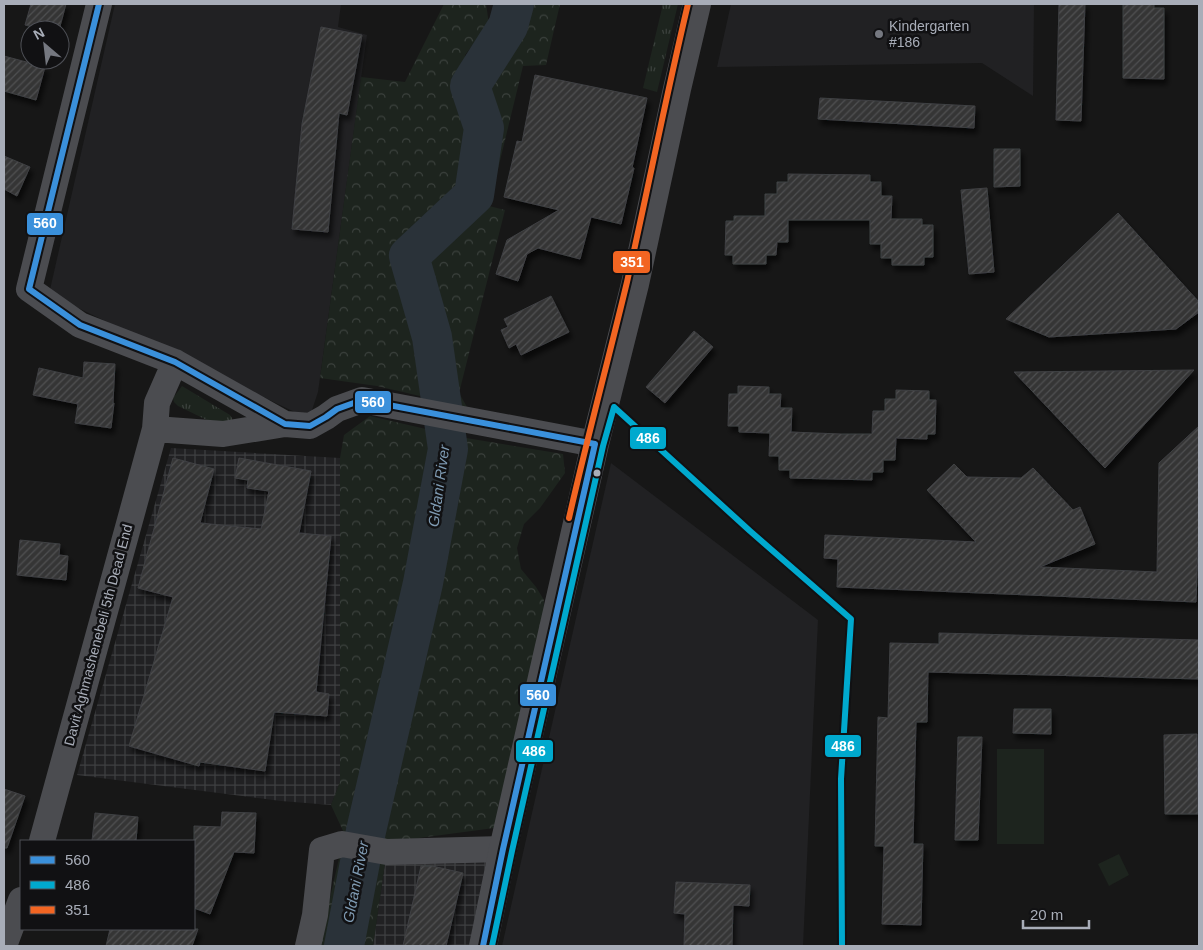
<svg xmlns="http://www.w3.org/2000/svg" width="1203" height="950" font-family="Arial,sans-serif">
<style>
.built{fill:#212123}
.industrial{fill:url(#industrial-grid)}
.grass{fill:url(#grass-tufts)}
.forest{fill:url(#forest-crowns)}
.green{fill:#1d241e}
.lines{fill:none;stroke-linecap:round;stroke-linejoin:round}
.river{stroke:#2a3239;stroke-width:40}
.building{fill:url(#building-hatch);stroke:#3f4043;filter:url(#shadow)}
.minor{stroke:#4b4c50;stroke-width:26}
.tertiary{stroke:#4b4c50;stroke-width:28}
.bus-1-casing{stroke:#111113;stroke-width:10}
.bus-2-casing{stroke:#111113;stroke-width:10}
.bus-3-casing{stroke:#111113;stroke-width:10}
.bus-1{stroke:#3a90db;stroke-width:6}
.bus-2{stroke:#00a9ce;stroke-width:6}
.bus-3{stroke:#f26522;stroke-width:6}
.poi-dot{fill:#757880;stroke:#111113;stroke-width:2}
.bus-dot{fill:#a8adb8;stroke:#111113;stroke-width:2}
.labels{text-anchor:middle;stroke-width:5;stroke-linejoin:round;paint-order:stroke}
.poi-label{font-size:14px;fill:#a8adb8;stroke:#111113;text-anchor:start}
.street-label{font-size:14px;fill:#a8adb8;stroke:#111113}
.water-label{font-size:15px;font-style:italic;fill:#7f9bb3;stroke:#111113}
.line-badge{stroke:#111113;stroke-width:2}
.badge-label{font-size:14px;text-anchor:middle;font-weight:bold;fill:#fff}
</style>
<defs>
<pattern id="industrial-grid" width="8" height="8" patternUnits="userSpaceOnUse" patternTransform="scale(1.25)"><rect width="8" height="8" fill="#212123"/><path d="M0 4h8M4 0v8" fill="none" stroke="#3e3f41"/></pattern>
<pattern id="grass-tufts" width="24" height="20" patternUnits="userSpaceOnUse" patternTransform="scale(1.25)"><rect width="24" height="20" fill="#1d241e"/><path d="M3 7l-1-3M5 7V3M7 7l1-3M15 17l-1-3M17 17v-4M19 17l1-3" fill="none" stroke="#3b413d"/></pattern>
<pattern id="forest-crowns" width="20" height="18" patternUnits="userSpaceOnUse" patternTransform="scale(1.25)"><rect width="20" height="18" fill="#1d241e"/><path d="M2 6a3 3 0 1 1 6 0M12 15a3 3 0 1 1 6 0" fill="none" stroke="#3b413d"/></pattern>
<pattern id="building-hatch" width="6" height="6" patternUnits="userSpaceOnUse" patternTransform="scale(1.25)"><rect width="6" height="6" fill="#353536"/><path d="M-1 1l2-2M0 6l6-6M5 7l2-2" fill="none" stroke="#4f5051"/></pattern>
<filter id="shadow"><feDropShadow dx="3" dy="5.5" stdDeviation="2.5" flood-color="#0009"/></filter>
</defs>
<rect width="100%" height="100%" fill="#171717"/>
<path class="built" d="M115,4H341L338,27L367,35L318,392L309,419L49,294Z
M731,4H1034L1033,96L982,63L717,67Z
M611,463L818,620L803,946H502Z"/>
<path class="industrial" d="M171,448L340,458V782L331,805L281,801L77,775Z
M487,858L469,946H373L385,863Z"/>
<path class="grass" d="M663,4H678L657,92L643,88Z
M182,386L230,415L232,418V422L213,423L178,406L174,402L173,398Z"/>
<path class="forest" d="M444,4H486L489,24L465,55L466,81L461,101L465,107L482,95L501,73L534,4H560L546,65L523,66L489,206L505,210L459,393L467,407L377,386L320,378L361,77L405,82Z
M370,416L460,437L563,454L565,473L540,508L524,524L517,548L521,569L536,587L544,600L543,621L494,828L389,842L344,833L331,805L340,782V458L344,435Z
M340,854L385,863L373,946H319Z"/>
<path class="green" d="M997,749H1044V844H997Z
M1119,854L1129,875L1109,886L1098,864Z"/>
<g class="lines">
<path class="river" d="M344,946L366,831L423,583L448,449L432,337L409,256L474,195L484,128L470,86L508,26L514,4"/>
</g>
<path class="building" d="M31,4H66L59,30H45L25,25Z
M1059,4H1085L1081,121L1056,120Z
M1123,4H1154V8H1164V79L1123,78Z
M321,27L362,35L347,115L339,113L328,232L292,229L302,124Z
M4,56L45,67L36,100L4,91Z
M535,75L647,98L632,168H634L621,224L591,217L580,259L538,248L527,254L518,281L496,274L507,240L559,210L504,197L517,141L522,142Z
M820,98L975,106L974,128L818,119Z
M994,149H1020V186L994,187Z
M4,156L30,167L17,196L4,189Z
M788,174L870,175V182H881V196H892L891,219H922V225H933V257H924V265H892V258H881V244H870V220H788V242H777L776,255H766V264H733V255H725L726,221H734V216H765V194H777V182H788Z
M987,188L994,272L969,274L961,190Z
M1118,213L1199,302V312L1176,329L1049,337L1006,319Z
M551,296L569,332L521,355L516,344L509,348L501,330L508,327L504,319Z
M694,331L713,347L665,403L646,387Z
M84,362L115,364L113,403H114L111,428L75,423L78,404L33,395L39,368L83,378Z
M1194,370L1105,468L1014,372Z
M738,386L769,387V394H781L780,408H792L791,432L841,434H872L873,411H885V399H896V390L929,391V400H936L935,434H927V439L896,438L895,460H883V472H872V480L790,478V470H779V456H769L770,433L739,432V426H728L729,394H738Z
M1199,426V547H1198L1196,602L837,587L838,559L824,558L825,535L976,542L927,490L954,464L967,477L1021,478L1033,468L1073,510L1080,507L1095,544L1040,567L1157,572L1159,463Z
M173,458L214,469L200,523L261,529L269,491L247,488L248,480L235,478L239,458L311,471L299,533L331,536L316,692L329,694L327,716L274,712L265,771L200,762L199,766L129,746L173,597L138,588Z
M20,540L60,544L59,555L68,556L66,580L17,575Z
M939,633L1199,640V679L928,672L927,722H916L913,844H923L921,925L882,924L884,846H875L878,717L888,718L890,643L939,644Z
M1014,709H1051V734L1013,733Z
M1197,734L1198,814H1165L1164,735Z
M958,737H982L978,840H955Z
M4,789L25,796L7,848H4Z
M222,812L256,813L254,853L234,852L210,914L194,908V826L221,827Z
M95,813L138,817L136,841H92Z
M421,866H432L463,873L446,946H403Z
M676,882L750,885L749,906L733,905L732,946H684L685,914L674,913Z
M110,929H198L192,946H106Z"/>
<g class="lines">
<path class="minor" d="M99,4L29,289L80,325L175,362L285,424L310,426L326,417L337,409L362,400L595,444
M155,429L157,403L175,362
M42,841L155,429L223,434L285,424
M4,946L21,900
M308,946L315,915L322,850L342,844L387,852L503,849"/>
<path class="tertiary" d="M483,946L503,849L595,444L635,284L677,89L697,4"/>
<defs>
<path id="bus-1" d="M99,4L29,289L80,325L175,362L285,424L310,426L326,417L337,409L362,400L595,444
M483,946L503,849L595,444"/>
<path id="bus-2" d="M492,946L512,851L603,446L614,407L750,531L851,619L841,779L842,946"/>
<path id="bus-3" d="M569,518C587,439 608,361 627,282C648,189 666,96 688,4"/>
</defs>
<use href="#bus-1" class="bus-1-casing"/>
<use href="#bus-2" class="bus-2-casing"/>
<use href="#bus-3" class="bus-3-casing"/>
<use href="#bus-1" class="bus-1"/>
<use href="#bus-2" class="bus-2"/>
<use href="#bus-3" class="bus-3"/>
</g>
<circle class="poi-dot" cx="879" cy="34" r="5"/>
<circle class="bus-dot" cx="597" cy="473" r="4.5"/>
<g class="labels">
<g class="poi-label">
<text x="889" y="31">Kindergarten<tspan x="889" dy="16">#186</tspan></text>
</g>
<g class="street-label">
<text transform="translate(98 635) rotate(-75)" y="5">Davit Aghmashenebeli 5th Dead End</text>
</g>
<g class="water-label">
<text transform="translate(439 486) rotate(-82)" y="5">Gldani River</text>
<text transform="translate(356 882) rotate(-79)" y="5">Gldani River</text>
</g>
</g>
<g class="line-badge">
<rect x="26" y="212" width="38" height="24" rx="5" fill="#3a90db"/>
<rect x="612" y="250" width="39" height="24" rx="5" fill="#f26522"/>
<rect x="354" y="390" width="38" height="24" rx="5" fill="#3a90db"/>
<rect x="629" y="426" width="38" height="24" rx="5" fill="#00a9ce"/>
<rect x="519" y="683" width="38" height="24" rx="5" fill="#3a90db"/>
<rect x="824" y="734" width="38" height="24" rx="5" fill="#00a9ce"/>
<rect x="515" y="739" width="39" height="24" rx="5" fill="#00a9ce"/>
</g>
<g class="badge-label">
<text x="45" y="228">560</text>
<text x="632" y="267">351</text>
<text x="373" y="407">560</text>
<text x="648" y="443">486</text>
<text x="538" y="700">560</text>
<text x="843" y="751">486</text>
<text x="534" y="756">486</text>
</g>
<rect width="1203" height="950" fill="none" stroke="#a8adb8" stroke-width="10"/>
<rect x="20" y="840" width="175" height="90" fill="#111113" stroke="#4d4f55"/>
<rect x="30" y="856" width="25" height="8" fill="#3a90db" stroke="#4d4f55"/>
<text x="65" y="865" font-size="15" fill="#a8adb8">560</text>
<rect x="30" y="881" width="25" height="8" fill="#00a9ce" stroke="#4d4f55"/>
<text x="65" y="890" font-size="15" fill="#a8adb8">486</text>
<rect x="30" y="906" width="25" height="8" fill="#f26522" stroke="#4d4f55"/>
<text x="65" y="915" font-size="15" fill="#a8adb8">351</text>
<g transform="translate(45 45) rotate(332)"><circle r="24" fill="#111113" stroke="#4d4f55"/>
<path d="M0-4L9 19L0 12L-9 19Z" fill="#757880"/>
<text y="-8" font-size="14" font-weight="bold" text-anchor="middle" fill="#a8adb8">N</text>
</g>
<path d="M1023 920v8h66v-8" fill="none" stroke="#a8adb8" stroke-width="2.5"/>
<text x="1030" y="920" font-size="15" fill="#a8adb8" stroke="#111113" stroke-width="4" paint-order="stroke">20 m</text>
</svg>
